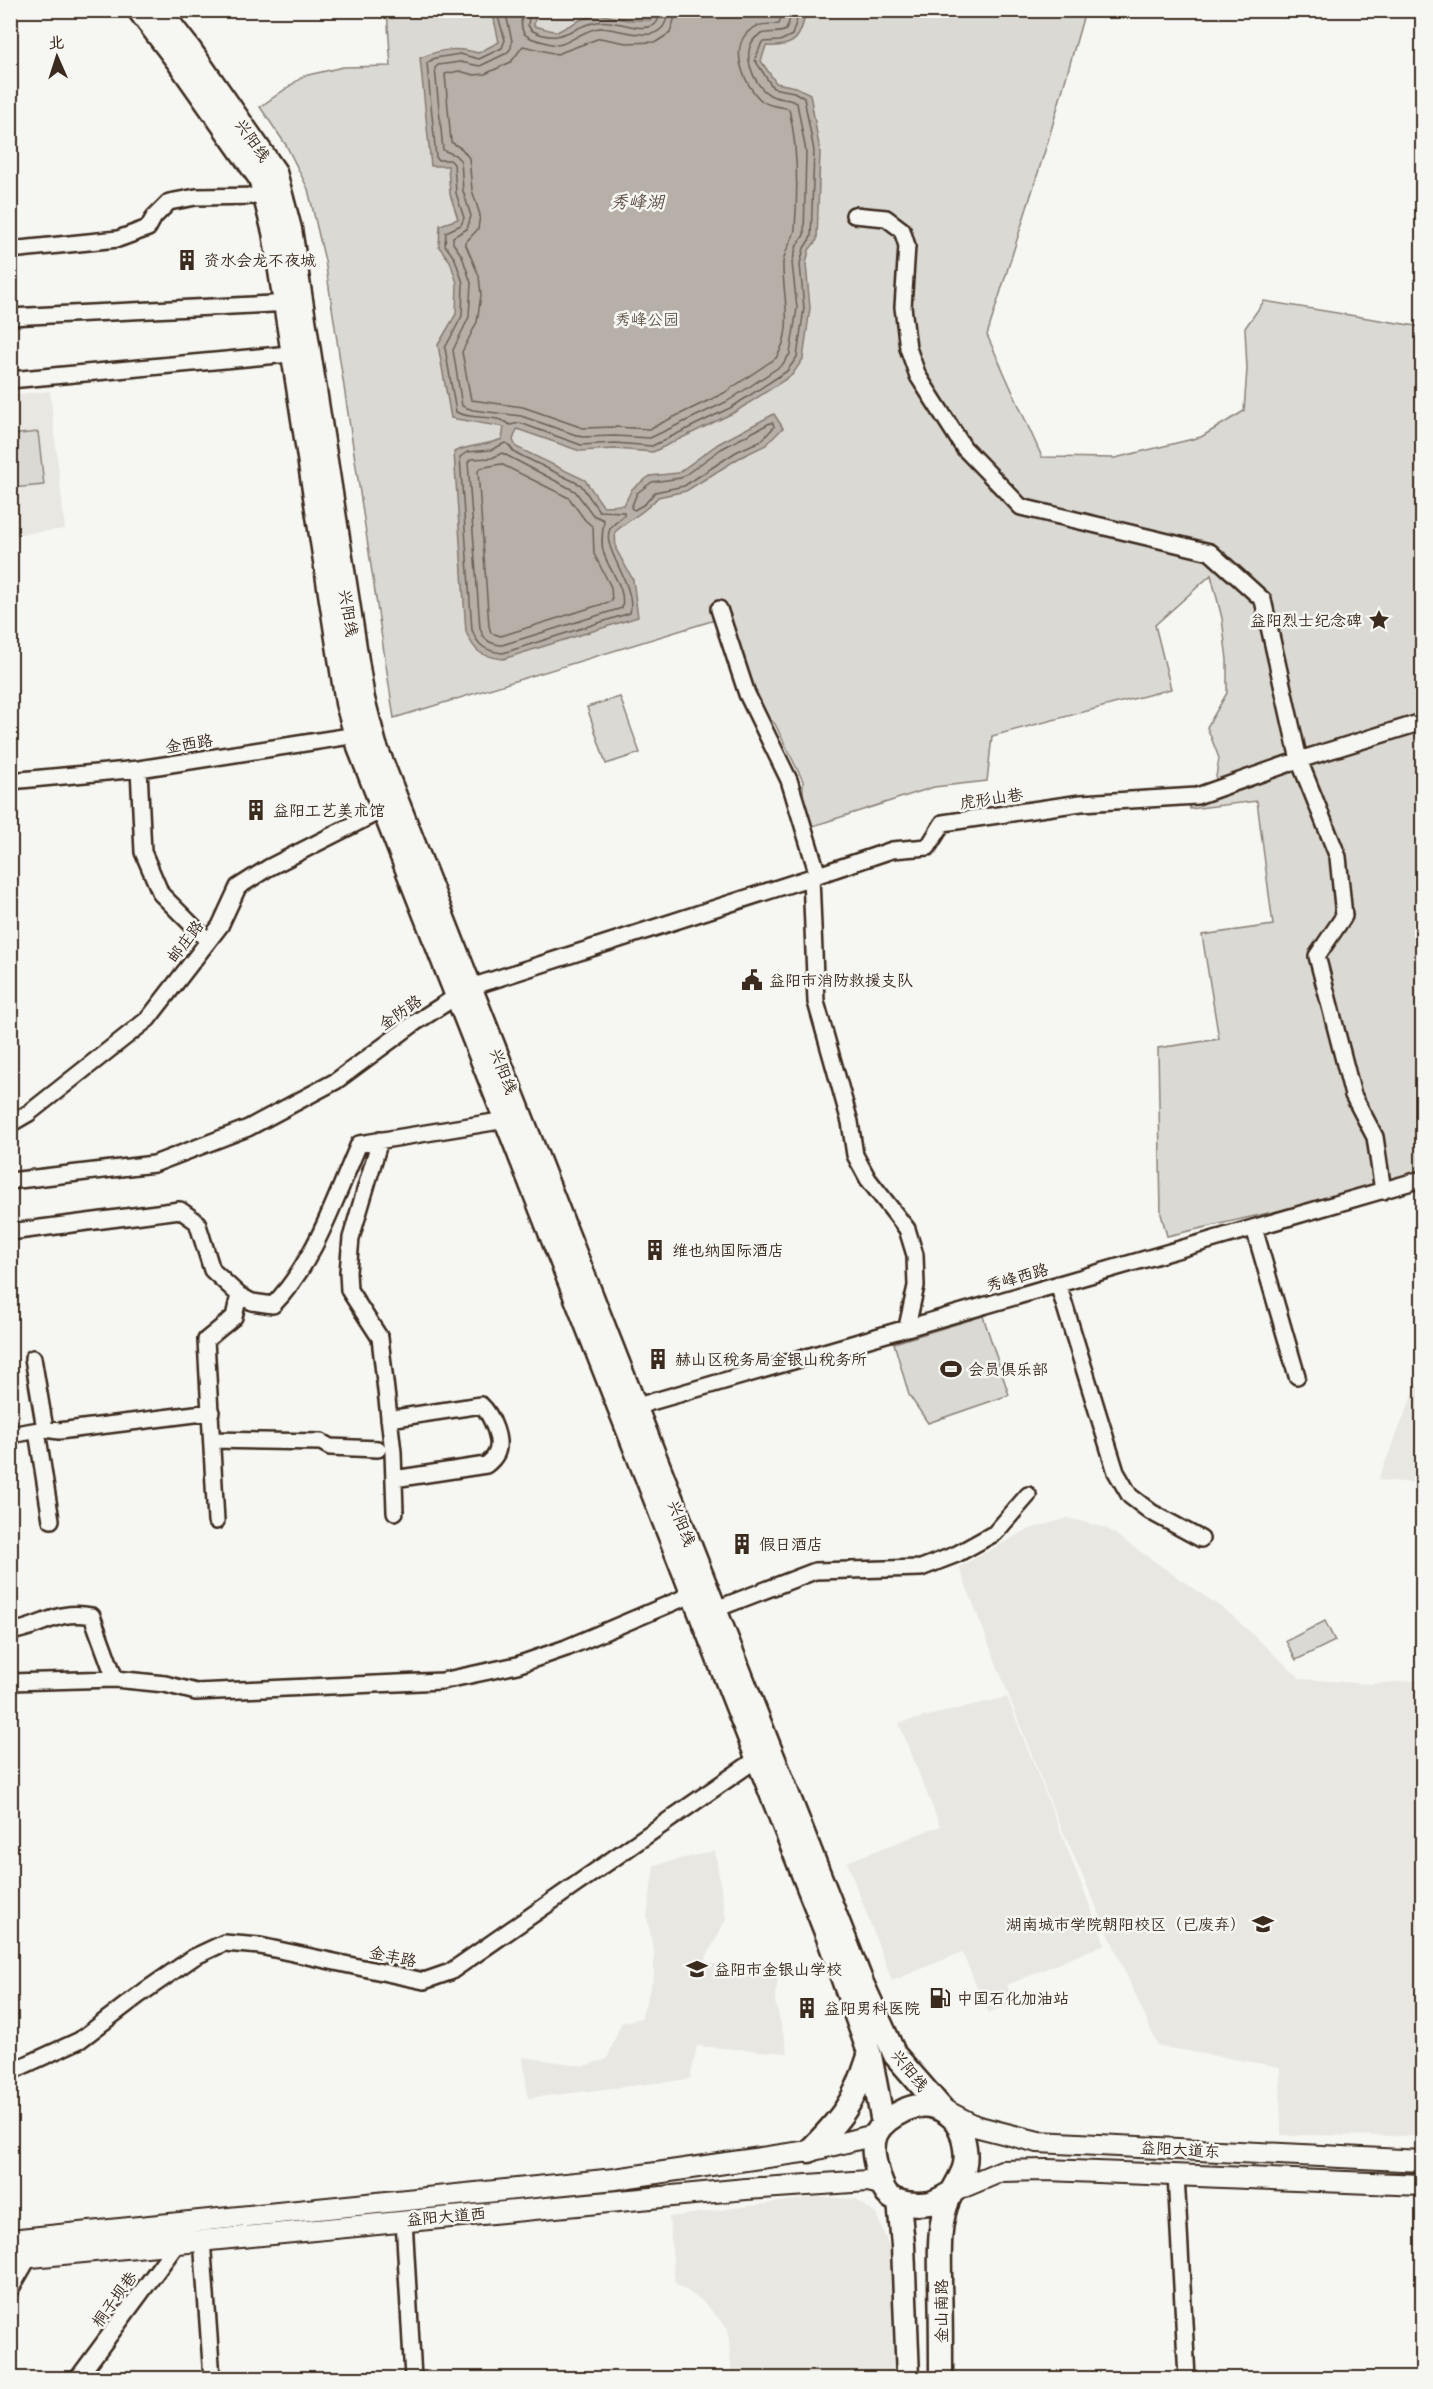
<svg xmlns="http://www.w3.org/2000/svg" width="1433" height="2389" font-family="'Gochi Hand','LXGW WenKai TC',sans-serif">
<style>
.built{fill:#e8e7e2}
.green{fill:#dad9d3;stroke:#8a8278;stroke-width:1.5}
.water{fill:#b6b0a9;stroke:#857a71;stroke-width:1.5}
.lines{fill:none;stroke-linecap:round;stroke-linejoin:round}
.shore{stroke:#6c6056;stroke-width:1.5}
.minor-casing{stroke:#3b2a1e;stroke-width:20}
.major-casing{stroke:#3b2a1e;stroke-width:24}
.highway-casing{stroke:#3b2a1e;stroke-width:27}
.minor{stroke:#f6f6f2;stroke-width:15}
.major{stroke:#f6f6f2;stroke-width:20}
.highway{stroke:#f6f6f2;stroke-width:22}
.labels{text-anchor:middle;stroke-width:5;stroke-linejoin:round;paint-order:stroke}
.street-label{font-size:16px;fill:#3b2a1e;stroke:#f6f6f2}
.poi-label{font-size:16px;fill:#3b2a1e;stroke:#f6f6f2;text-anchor:start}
.park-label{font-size:16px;fill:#63564b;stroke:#f6f6f2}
.water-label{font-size:18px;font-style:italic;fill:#605248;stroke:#f6f6f2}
</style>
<rect width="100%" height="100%" fill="#f6f6f2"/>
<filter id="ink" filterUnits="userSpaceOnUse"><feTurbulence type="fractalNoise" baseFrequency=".0167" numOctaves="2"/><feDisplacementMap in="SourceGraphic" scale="12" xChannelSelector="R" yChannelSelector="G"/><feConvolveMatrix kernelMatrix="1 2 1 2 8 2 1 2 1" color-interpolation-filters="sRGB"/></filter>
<g filter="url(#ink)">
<path class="built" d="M50,391L65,529L11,535V395Z
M1422,1382V1483L1378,1480L1415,1389Z
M1068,1518L1106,1528L1229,1613L1301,1679L1370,1684L1422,1680V2136L1281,2135L1280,2067L1158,2046L1050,1802L959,1567L1027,1530Z
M1007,1697L1105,1944L1007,1985L1014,2003L988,2013L962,1952L892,1981L847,1862L940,1826L899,1723Z
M715,1851L726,1919L704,1962L778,1977L775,2001L788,2053L697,2046L690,2079L528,2098L523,2057L584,2066L607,2059L621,2023L641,2018L654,1976V1951L647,1917L654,1865Z
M818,2197L856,2199L876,2214L895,2262L899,2378H732L728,2328L701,2300L675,2283L669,2217Z"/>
<path class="green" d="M387,11H1085L1048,141L987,335L1042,457L1115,458L1201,437L1244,411L1247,369L1245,328L1264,301L1422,327V1175L1387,1186L1167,1236L1161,1214L1158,1048L1219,1039L1202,935L1273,925L1257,801L1190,809L1187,791L1215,783L1219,758L1207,727L1227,693V660L1222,618L1211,575L1155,625L1171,689L992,736L987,781L934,787L810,827L803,803V781L775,724L758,708L728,616L394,718L325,261L308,189L286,145L260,107L304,76L343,67L391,66Z
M38,432L44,485L11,488V435Z
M620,697L640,753L606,764L587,707Z
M983,1316L1009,1395L928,1423L909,1395L894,1343Z
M1325,1621L1335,1641L1296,1660L1286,1641Z"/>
<path class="water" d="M446,11H536L534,26L557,32L580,20L599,14L627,20H651L655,11H806C801,38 795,48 766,46L761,61L776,83L796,87L810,94L820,151L817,240L809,250L806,264L810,308L803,359L792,375L735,412L653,452L615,449L580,451L517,429L513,440L516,447L585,480L603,506L624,505L632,489L650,476L678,473L718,444L774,414L783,428L766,445L739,458L686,491L658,497C646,512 629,519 615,532L616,549L633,580L638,617L503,659C481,656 475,653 466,632L454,452C470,444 486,446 502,439L504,427L451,418L438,345L456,314L457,283L450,261L439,247L440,225L458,219L450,194L448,166H431L420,58C440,49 457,47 478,53L499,42L493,15Z"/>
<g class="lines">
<path class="shore" d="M496,10L505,40L502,48L479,59L460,54L435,58L427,63L436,157L438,160H450L454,164L456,193L464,218L461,225L446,232L445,245L455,259L463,283L462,316L445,348L456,412C472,421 497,413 510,425L520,423L581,445L615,443L652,446L732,407L787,371L797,357L804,308L800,264L804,248L811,237L814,151L804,98L794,92L773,88L755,60L762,42L780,41L792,35L800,10
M505,10L512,41L511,48L507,53L480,66L460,62L438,65L435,68L443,150L455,155L461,161L463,191L471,216L467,229L453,237V243L462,256L471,283L469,317L453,350L462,406L473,410L521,416L582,437L615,436L650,438L728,401L782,365L790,354L797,308L792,263L797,245L804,235L806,152L797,103C789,98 779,100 770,95C753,86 738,48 759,35C767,30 777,35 786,30L793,10
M522,10C520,33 521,37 544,42C550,44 556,46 562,44C574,40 586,29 600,28C623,28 666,51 668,10
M530,10L528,25L531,30C561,46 569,27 597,22C614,18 634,32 652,26C658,24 660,16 660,10
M677,10L670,33L656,42L626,43L600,38L557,54L523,46L511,62L485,74L474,75L459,71L445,74L451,142L462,149L469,158L472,190L480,215L478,229L465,243L479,276L481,295L477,322L462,352L471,400L523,407L583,428L615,427L649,429L724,393L776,358C795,330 782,295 783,263C784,250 794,239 795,229C798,189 798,148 789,109C781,106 770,107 762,101C743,85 726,42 755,27C763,23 771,25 779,24L783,10
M770,423H773L774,427L762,440L736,452L684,486L655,492L645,504L634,510L631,508L637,493L652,482L681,478L721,449Z
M505,443L508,444L514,452L581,485L599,511L624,512V516C620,519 613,524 610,529C600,547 637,585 630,613L503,653C485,651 478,646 472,630L460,457L467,452L491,450Z
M502,453L575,491L593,515L604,520C603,531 600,543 604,554C610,573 626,586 622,608L502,645C489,644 484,640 480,628L468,462L471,459L492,458Z
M501,464L569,498L585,520L593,527L594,554L611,587L612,601L501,636L491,633L489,626L478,471L480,468Z"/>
<defs>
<path id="minor" d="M854,215L886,218L902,230L907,246L903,307L908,348L918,376L964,448L1021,507L1210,552L1263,600L1299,760L1338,857L1344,916L1317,956L1353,1095L1375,1137L1383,1191
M10,250L118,239L148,228L154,217L169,202L196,197L265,196
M10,317L292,303
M10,380L300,353
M719,609L747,694L789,780L818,875L892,850L928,847L943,823L1081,803L1197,796L1299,760L1422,722
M139,769L143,852L161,894L208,941
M10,781L139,769L363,734
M811,877L816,1002L850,1122L855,1155L868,1179L907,1229L915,1255L916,1286L907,1327
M10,1124L29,1113L148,1019L220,926L238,887L268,868L390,806
M380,1140L351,1238L348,1272L349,1290L380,1338L393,1452L395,1512
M10,1181L154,1164L248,1128L336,1081L416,1022L471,987L818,875
M1254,1228L1297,1376
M10,1232L180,1210L197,1222L212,1270L239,1295L252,1302L273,1305C314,1264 336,1196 359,1144L506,1120
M1058,1284L1116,1472L1130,1496L1151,1512L1201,1539
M33,1358L45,1429
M627,1409L1422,1179
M389,1419L481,1405C491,1414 503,1441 496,1454C494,1458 490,1462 486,1465L394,1479
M37,1431L51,1520
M10,1435L45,1429L59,1431L211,1412
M212,1440L321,1442L330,1447L378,1449
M216,1521L206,1340L234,1317L239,1295
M716,1609L815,1571L921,1568L957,1554L995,1533L1028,1495
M10,1632C43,1627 56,1609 92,1616L115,1679L165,1684L196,1692L442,1681L517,1665L566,1648L693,1594
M10,1682L115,1679
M10,2072L80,2040L139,1995L194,1957L224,1943L260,1946L424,1981L450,1972L764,1754
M1176,2175L1187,2378
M404,2220L413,2378
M202,2239L212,2378
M10,2290L29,2257
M78,2378L179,2241"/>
<path id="major" d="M948,2112L975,2126L1038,2142L1422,2161
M954,2191L1002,2171L1047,2170L1422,2185
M10,2240L615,2179L809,2151L875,2135
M10,2259L746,2189L868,2181L881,2184"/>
<path id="highway" d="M139,10L177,60L260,178L274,232L347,703L360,750L829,1940L870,2055L883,2123
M159,10L190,50L275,172L290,229L363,699L375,745L862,1983L895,2055L943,2110
M809,2151C841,2119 854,2103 868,2059
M899,2201L903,2245L908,2378
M941,2378C941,2347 941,2315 940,2283C940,2258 938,2230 946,2206C956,2177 972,2173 963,2138C959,2122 950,2112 934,2107C925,2104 912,2106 903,2111C876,2124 868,2139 877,2169C879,2177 881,2186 887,2194C895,2204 917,2205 930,2203C938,2201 947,2195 954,2191"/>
</defs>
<use href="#minor" class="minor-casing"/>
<use href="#major" class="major-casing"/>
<use href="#highway" class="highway-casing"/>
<use href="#minor" class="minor"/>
<use href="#major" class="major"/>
<use href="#highway" class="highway"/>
</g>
</g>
<defs>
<symbol id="building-bare" viewBox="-9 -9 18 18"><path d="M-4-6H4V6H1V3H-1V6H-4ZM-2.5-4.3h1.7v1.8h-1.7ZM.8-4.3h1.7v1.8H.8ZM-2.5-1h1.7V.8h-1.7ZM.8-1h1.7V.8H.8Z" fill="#3b2a1e" stroke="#f6f6f2" stroke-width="2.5" paint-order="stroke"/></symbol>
<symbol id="sight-bare" viewBox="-9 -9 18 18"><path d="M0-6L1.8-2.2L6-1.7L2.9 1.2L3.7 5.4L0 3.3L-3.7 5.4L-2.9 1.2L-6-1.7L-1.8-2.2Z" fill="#3b2a1e" stroke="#f6f6f2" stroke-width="2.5" paint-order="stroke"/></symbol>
<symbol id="civic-bare" viewBox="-9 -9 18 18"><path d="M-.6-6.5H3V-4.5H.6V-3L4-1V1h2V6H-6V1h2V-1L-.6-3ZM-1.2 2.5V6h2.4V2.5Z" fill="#3b2a1e" stroke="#f6f6f2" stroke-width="2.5" paint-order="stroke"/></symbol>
<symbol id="stadium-bare" viewBox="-9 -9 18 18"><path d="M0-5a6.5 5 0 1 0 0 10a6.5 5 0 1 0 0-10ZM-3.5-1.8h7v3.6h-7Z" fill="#3b2a1e" stroke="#f6f6f2" stroke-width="2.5" paint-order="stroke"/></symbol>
<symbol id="school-bare" viewBox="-9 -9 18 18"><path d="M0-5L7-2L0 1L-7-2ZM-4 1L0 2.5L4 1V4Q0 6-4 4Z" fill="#3b2a1e" stroke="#f6f6f2" stroke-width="2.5" paint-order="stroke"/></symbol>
<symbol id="fuel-bare" viewBox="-9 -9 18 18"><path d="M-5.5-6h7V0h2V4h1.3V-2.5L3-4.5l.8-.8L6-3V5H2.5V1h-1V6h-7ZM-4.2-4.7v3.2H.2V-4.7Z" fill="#3b2a1e" stroke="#f6f6f2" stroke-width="2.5" paint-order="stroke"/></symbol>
</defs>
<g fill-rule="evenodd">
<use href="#building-bare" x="172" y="245" width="30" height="30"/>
<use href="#sight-bare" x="1364" y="605" width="30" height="30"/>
<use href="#building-bare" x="241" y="795" width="30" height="30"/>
<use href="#civic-bare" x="737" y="965" width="30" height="30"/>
<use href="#building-bare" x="640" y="1235" width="30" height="30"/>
<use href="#building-bare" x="643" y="1344" width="30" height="30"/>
<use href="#stadium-bare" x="936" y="1354" width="30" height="30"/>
<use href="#building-bare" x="727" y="1529" width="30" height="30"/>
<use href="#school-bare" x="1248" y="1909" width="30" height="30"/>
<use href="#school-bare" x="682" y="1954" width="30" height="30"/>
<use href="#fuel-bare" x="925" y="1983" width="30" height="30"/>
<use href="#building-bare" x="792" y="1993" width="30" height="30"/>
</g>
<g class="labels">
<g class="street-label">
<text transform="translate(253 140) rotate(55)" y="6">兴阳线</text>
<text transform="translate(349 613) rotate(81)" y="6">兴阳线</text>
<text transform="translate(189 743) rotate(-9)" y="6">金西路</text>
<text transform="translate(991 798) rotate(-8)" y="6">虎形山巷</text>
<text transform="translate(185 941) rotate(-53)" y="6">邮庄路</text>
<text transform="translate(400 1012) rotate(-35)" y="6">金防路</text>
<text transform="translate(504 1071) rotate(69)" y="6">兴阳线</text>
<text transform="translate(1017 1277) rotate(-16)" y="6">秀峰西路</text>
<text transform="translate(682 1523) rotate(68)" y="6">兴阳线</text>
<text transform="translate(393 1956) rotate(12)" y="6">金丰路</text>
<text transform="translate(910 2070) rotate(51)" y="6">兴阳线</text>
<text transform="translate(1180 2149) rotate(3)" y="6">益阳大道东</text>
<text transform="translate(446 2216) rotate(-5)" y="6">益阳大道西</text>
<text transform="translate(114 2299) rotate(-54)" y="6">桐子坝巷</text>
<text transform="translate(941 2311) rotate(-90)" y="6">金山南路</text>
</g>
<g class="poi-label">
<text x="204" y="266">资水会龙不夜城</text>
<text x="1362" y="626" text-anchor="end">益阳烈士纪念碑</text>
<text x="273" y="816">益阳工艺美术馆</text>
<text x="769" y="986">益阳市消防救援支队</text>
<text x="672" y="1256">维也纳国际酒店</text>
<text x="675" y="1365">赫山区税务局金银山税务所</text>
<text x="968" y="1375">会员俱乐部</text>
<text x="759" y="1550">假日酒店</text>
<text x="1246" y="1930" text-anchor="end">湖南城市学院朝阳校区（已废弃）</text>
<text x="714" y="1975">益阳市金银山学校</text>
<text x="957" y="2004">中国石化加油站</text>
<text x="824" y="2014">益阳男科医院</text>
</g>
<g class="park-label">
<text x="647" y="325">秀峰公园</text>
</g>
<g class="water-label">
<text x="637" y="208">秀峰湖</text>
</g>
</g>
<rect width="1433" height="2389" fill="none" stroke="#f6f6f2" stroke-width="36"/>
<rect x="18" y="18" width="1397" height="2353" fill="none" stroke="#3b2a1e" stroke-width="2" filter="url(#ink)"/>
<g transform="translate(57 57) rotate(357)" stroke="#f6f6f2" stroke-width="4.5" paint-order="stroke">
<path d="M0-4.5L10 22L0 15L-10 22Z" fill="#3b2a1e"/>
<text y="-9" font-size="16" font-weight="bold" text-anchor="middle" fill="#3b2a1e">北</text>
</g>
</svg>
